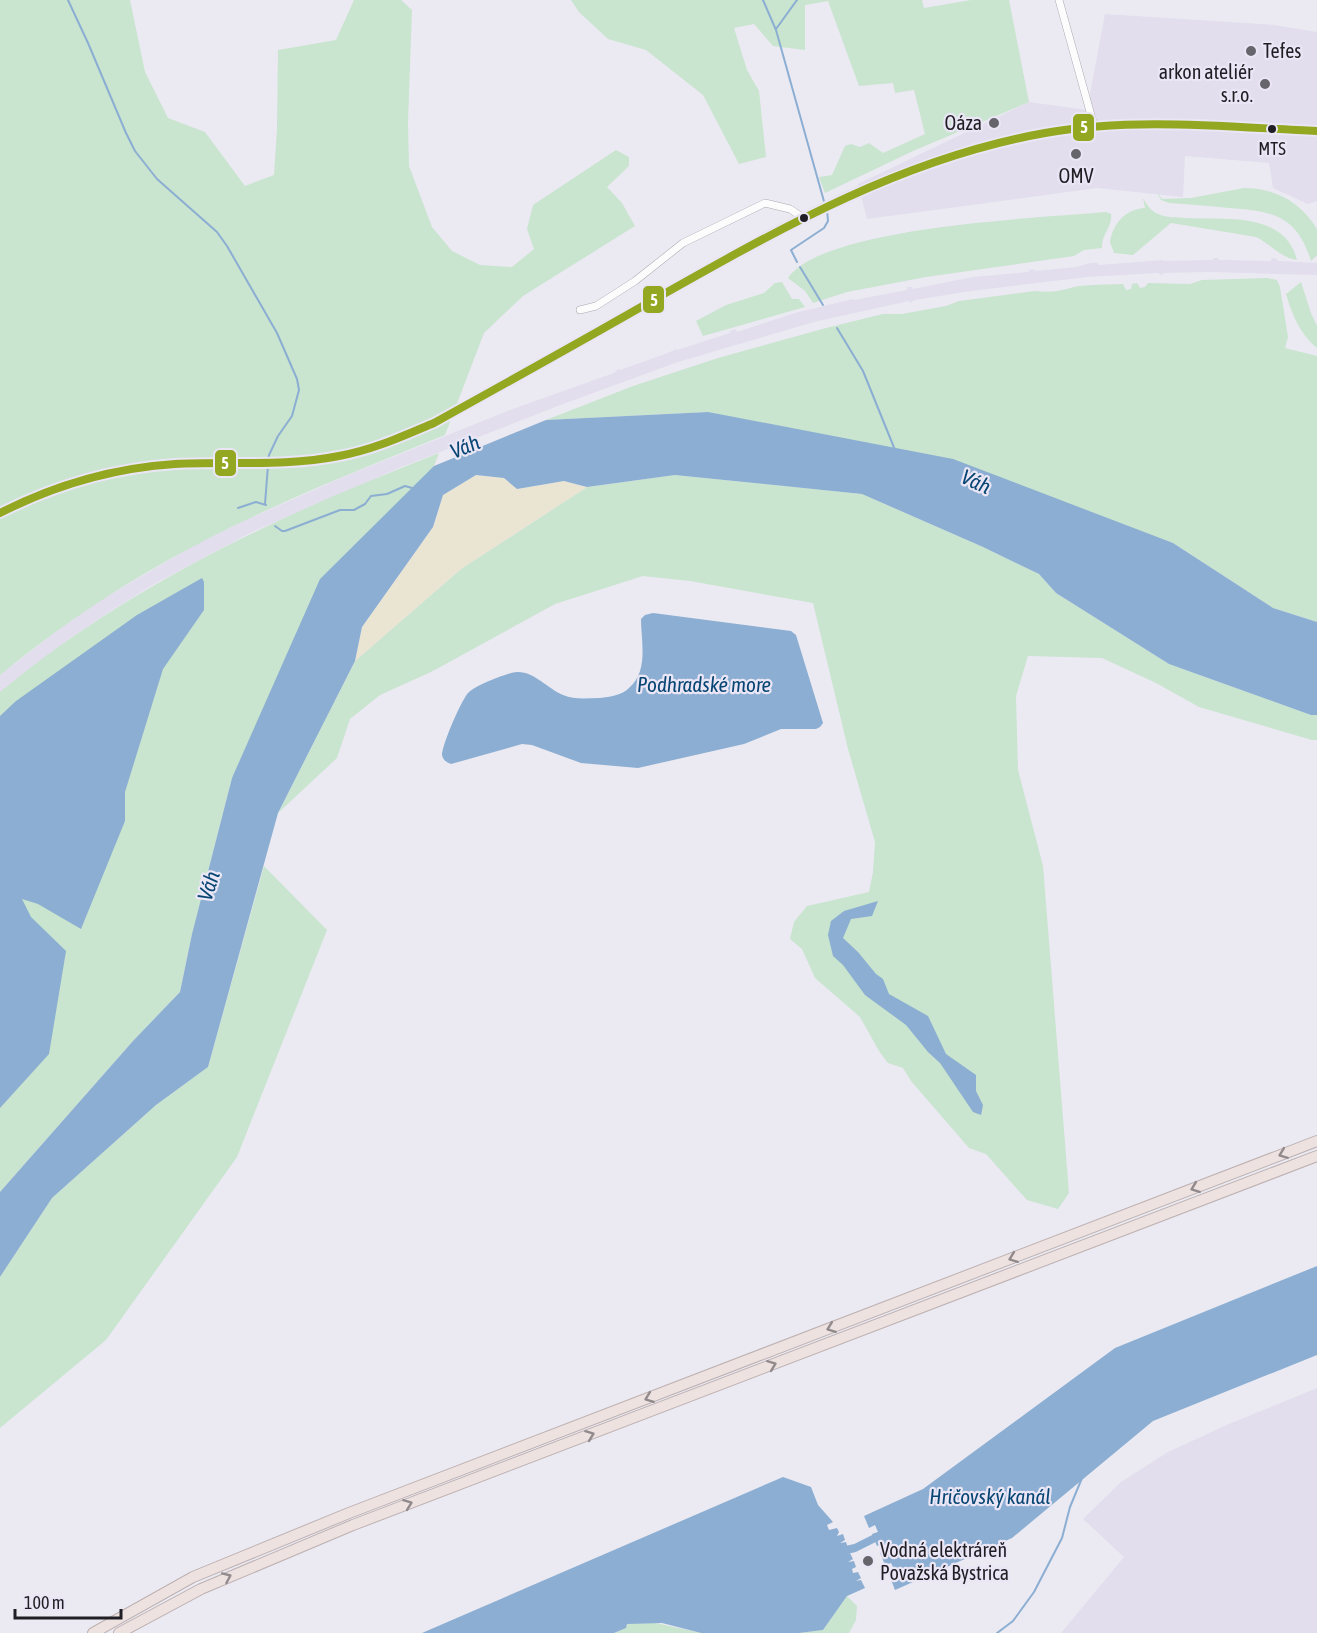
<svg xmlns="http://www.w3.org/2000/svg" width="1317" height="1633" font-family="'Asap Condensed',sans-serif">
<style>
.built{fill:#e2deed}
.green{fill:#c9e4cf}
.sand{fill:#eae4d3}
.water{fill:#8baed2}
.lines{fill:none;stroke-linecap:round;stroke-linejoin:round}
.stream{stroke:#8baed2;stroke-width:2}
.canal{stroke:#8baed2;stroke-width:8}
.minor-casing{stroke:#aba9af;stroke-width:8}
.major-casing{stroke:#bcb0b1;stroke-width:10}
.highway-casing{stroke:#bcb0b1;stroke-width:12}
.minor{stroke:#fcfcfd;stroke-width:7}
.major{stroke:#f4edec;stroke-width:9}
.highway{stroke:#eee2e1;stroke-width:10}
.bus-1-casing{stroke:#eae6f5;stroke-width:12}
.bus-1{stroke:#93a820;stroke-width:8}
.oneway{stroke:#918a8c}
.poi-dot{fill:#67656c;stroke:#eae6f5;stroke-width:2}
.bus-dot{fill:#201e24;stroke:#eae6f5;stroke-width:2}
.labels{text-anchor:middle;stroke-width:4.5;stroke-linejoin:round;paint-order:stroke}
.bus-label{font-size:18px;fill:#201e24;stroke:#eae6f5}
.poi-label{font-size:20px;fill:#201e24;stroke:#eae6f5;text-anchor:start}
.water-label{font-size:21px;font-style:italic;fill:#074573;stroke:#eae6f5}
.line-badge{stroke:#eae6f5;stroke-width:2}
.badge-label{font-size:16px;text-anchor:middle;font-weight:bold;fill:#fff}
</style>
<rect width="100%" height="100%" fill="#ebeaf2"/>
<path class="built" d="M1105,14L1274,25L1317,32V201L1308,204L1273,188L1269,163L1185,156L1183,197L1097,188L867,219L858,184L1029,102L1087,110Z
M1213,258H1218L1219,260L1271,261L1272,258L1277,259L1278,261L1317,263V275L1210,272L1163,273V275L1157,273L1087,277L971,291L915,300L910,303L909,301L814,322L678,362L563,404L399,468L252,532L156,583L109,612L65,642L0,692V675L57,631L101,600L197,544L246,520L346,476L510,410L614,373L618,369L620,370L668,353L676,349L677,350L730,333V331L736,329L737,332L795,313L853,299L854,300L907,290V287H912L913,289L973,277L1029,272V270L1034,269L1035,271L1076,267L1091,263H1098L1099,265L1163,260V261L1213,260Z
M1317,1388V1633H1061L1124,1557L1083,1519L1121,1482L1168,1452L1229,1424Z"/>
<path class="green" d="M0,0H130L145,72L168,118L205,132L245,186L274,175L277,129L278,50L336,40L354,0H401L412,10L408,122L409,166L432,227L452,251L480,265L512,267L534,249L527,229L533,205L616,150L629,157V166L607,187L622,203L635,226L523,296L484,333L445,435C362,469 278,502 198,544C128,580 61,625 0,675Z
M571,0H922L924,8L971,0H1009L1029,102L913,151L825,193L819,177L832,175L845,146L851,144L860,147L869,143L883,153L925,134L914,90L895,93L893,83L859,86L828,1L805,5V50L773,46L754,24L734,28L747,70L759,91L766,157L739,164L703,95L646,50L608,39L579,12Z
M1244,188C1275,188 1301,202 1317,229V255L1311,261C1297,215 1272,211 1229,208C1209,206 1189,204 1169,203L1161,200L1156,191L1162,199L1191,198Z
M1143,198C1147,205 1151,211 1158,214C1166,218 1177,217 1186,218C1224,220 1285,211 1297,260C1279,257 1271,244 1256,237L1171,223L1133,255L1114,253L1110,242C1113,223 1126,209 1145,208Z
M1106,212L1111,214C1113,226 1101,235 1102,248L1084,250L1074,256L926,277L847,292L813,303L805,291L788,278C824,226 1042,218 1106,212Z
M1267,278L1277,280L1280,287L1288,337L1285,348L1317,356V622L1273,608L1173,543L708,412L546,420L633,386L718,358L826,328L883,314H902L946,306L959,301L1035,291C1050,293 1060,291 1074,287C1089,284 1107,285 1123,284L1126,290L1131,289L1132,284L1137,283L1140,288L1145,287L1148,283L1190,284L1202,280Z
M782,282L792,299H799L805,307L703,336L696,321L726,305L764,293L775,283Z
M1301,282L1311,313L1317,326V348C1300,334 1292,315 1286,294Z
M439,453L434,466L232,778L192,934L180,992L133,1041L0,1192V692C130,584 282,514 439,453Z
M675,475L862,494L983,547L1039,574L1056,593L1169,664L1311,715H1317V740H1312L1199,707L1156,683L1102,658L1028,656L1016,696L1018,770L1043,866L1069,1193L1058,1209L1027,1200L986,1154L969,1148L911,1081L903,1068L888,1063L879,1051L860,1017L815,978L802,949L790,939L794,922L807,906L869,892L873,872L875,842L848,749L813,603L690,581L643,576L555,604L431,672L380,695L350,719L337,758L278,813L355,661L461,569L587,487Z
M264,866L327,930L237,1157L106,1340L0,1428V1277L52,1198L156,1105L208,1067Z
M847,1596L857,1606L856,1620L849,1633H799L823,1630Z
M651,1622L701,1633H614L626,1628L627,1624Z"/>
<path class="sand" d="M476,475L504,478L517,489L564,481L587,487L461,569L355,661L362,627L433,527L443,495Z"/>
<path class="water" d="M708,412L953,459L1173,543L1273,608L1317,622V715H1311L1169,664L1056,593L1039,574L983,547L862,494L675,475L587,487L564,481L517,489L504,478L476,475L443,495L433,527L362,627L355,661L278,813L208,1067L156,1105L52,1198L0,1277V1192L133,1041L180,992L192,934L232,778L320,579L434,466L546,420Z
M202,578L204,582V610L163,669L125,792V821L81,929L38,904L22,899L31,917L66,951L49,1054L0,1108V716L16,701L137,615Z
M653,613L791,631L796,635L823,723L820,727L816,729H781L744,744L638,768L581,763L532,745L522,744L451,764C446,762 443,760 442,755C442,745 462,698 469,692C479,684 498,677 511,673C531,667 546,688 563,695C575,700 587,698 600,698C610,697 622,695 629,688C649,671 641,641 641,619L645,615Z
M878,901L872,916L851,919L843,938L858,952L876,974L883,979L889,994L928,1016L946,1054L976,1075V1091L983,1105L981,1115L973,1112L940,1063L928,1052L906,1025L865,995L843,965L833,956L828,935L831,921L844,911Z
M1317,1266V1355L1153,1421L1012,1538L895,1590L888,1572L894,1569L891,1563L885,1565L880,1553L886,1550L883,1544L877,1546L872,1534L878,1532L875,1525L869,1528L864,1516L923,1489L1115,1348Z
M783,1477L811,1487L818,1505L833,1522L827,1525L829,1530L837,1528L839,1532L837,1536L843,1534L845,1540L840,1543L846,1542L848,1548L844,1550L845,1554L850,1553L853,1559L848,1562L854,1561L856,1567L852,1569L853,1573L858,1572L861,1578L856,1581L861,1580L865,1588L847,1596L823,1630L799,1633H701L662,1623L627,1624L626,1628L614,1633H422Z"/>
<g class="lines">
<path class="stream" d="M68,0L88,43L126,133L135,151L157,179L217,232L227,246L277,333L297,379L299,390L292,416L278,436L269,455L268,460
M763,0L776,30L825,205
M776,29L797,0
M797,262L791,250L824,228L828,221L827,210
M800,267L823,305
M837,328L863,371L895,450
M265,504L268,465
M238,508L256,502L266,505
M275,526L282,531H285L340,510H354L365,504L371,496L387,494L405,486L412,488
M997,1633L1013,1621L1034,1592L1062,1538L1070,1507L1082,1478"/>
<path class="canal" d="M837,1552L855,1548L881,1535"/>
<defs>
<path id="minor" d="M1059,0L1094,126
M580,310L596,306L635,281L683,243L765,203L790,209L802,217"/>
<path id="major" d="M0,513C55,484 113,467 175,464C195,463 215,464 235,464C274,464 315,462 353,453C381,447 408,434 434,423C509,382 582,341 656,299C778,228 903,157 1045,133C1134,118 1227,127 1317,131"/>
<path id="highway" d="M93,1633L193,1577L349,1513L1317,1141
M119,1633L201,1589L353,1525L1317,1156"/>
</defs>
<use href="#minor" class="minor-casing"/>
<use href="#major" class="major-casing"/>
<use href="#highway" class="highway-casing"/>
<use href="#minor" class="minor"/>
<use href="#major" class="major"/>
<use href="#highway" class="highway"/>
<defs>
<path id="bus-1" d="M0,513C55,485 113,468 175,464C230,461 284,467 339,456C373,450 403,436 434,423C508,382 582,341 655,299C779,229 903,158 1045,133C1134,117 1227,127 1317,131"/>
</defs>
<use href="#bus-1" class="bus-1-casing"/>
<use href="#bus-1" class="bus-1"/>
</g>
<defs><path id="oneway-chevron" d="M-2-3.5L2.5 0L-2 3.5" fill="none" stroke-width="1.6" stroke-linecap="round" stroke-linejoin="round" transform="scale(1.5)"/></defs>
<g class="oneway">
<use href="#oneway-chevron" transform="translate(1283 1154) rotate(159)"/>
<use href="#oneway-chevron" transform="translate(1195 1188) rotate(159)"/>
<use href="#oneway-chevron" transform="translate(1013 1258) rotate(159)"/>
<use href="#oneway-chevron" transform="translate(831 1328) rotate(159)"/>
<use href="#oneway-chevron" transform="translate(772 1365) rotate(-21)"/>
<use href="#oneway-chevron" transform="translate(649 1398) rotate(159)"/>
<use href="#oneway-chevron" transform="translate(590 1435) rotate(-21)"/>
<use href="#oneway-chevron" transform="translate(408 1504) rotate(-21)"/>
<use href="#oneway-chevron" transform="translate(227 1577) rotate(-24)"/>
</g>
<g class="poi-dot">
<circle cx="1251" cy="51" r="6"/>
<circle cx="1265" cy="84" r="6"/>
<circle cx="994" cy="123" r="6"/>
<circle cx="1076" cy="154" r="6"/>
<circle cx="868" cy="1561" r="6"/>
</g>
<g class="bus-dot">
<circle cx="1272" cy="129" r="5"/>
<circle cx="804" cy="218" r="5"/>
</g>
<g class="labels">
<g class="bus-label">
<text x="1272" y="155">MTS</text>
</g>
<g class="poi-label">
<text x="1263" y="58">Tefes</text>
<text x="1253" y="79" text-anchor="end">arkon ateliér<tspan x="1253" dy="23">s.r.o.</tspan></text>
<text x="982" y="130" text-anchor="end">Oáza</text>
<text x="1076" y="183" text-anchor="middle">OMV</text>
<text x="880" y="1557">Vodná elektráreň<tspan x="880" dy="23">Považská Bystrica</tspan></text>
</g>
<g class="water-label">
<text transform="translate(465 447) rotate(-22)" y="7">Váh</text>
<text transform="translate(976 482) rotate(25)" y="7">Váh</text>
<text x="704" y="692">Podhradské more</text>
<text transform="translate(209 886) rotate(-72)" y="7">Váh</text>
<text x="990" y="1504">Hričovský kanál</text>
</g>
</g>
<g class="line-badge">
<rect x="1072" y="113" width="23" height="29" rx="6" fill="#93a820"/>
<rect x="642" y="285" width="23" height="29" rx="6" fill="#93a820"/>
<rect x="214" y="449" width="23" height="28" rx="6" fill="#93a820"/>
</g>
<g class="badge-label">
<text x="1084" y="133">5</text>
<text x="654" y="306">5</text>
<text x="225" y="469">5</text>
</g>
<path d="M15 1609v9h106v-9" fill="none" stroke="#201e24" stroke-width="3"/>
<text x="24" y="1609" font-size="18" fill="#201e24" stroke="#eae6f5" stroke-width="4.5" paint-order="stroke">100 m</text>
</svg>
